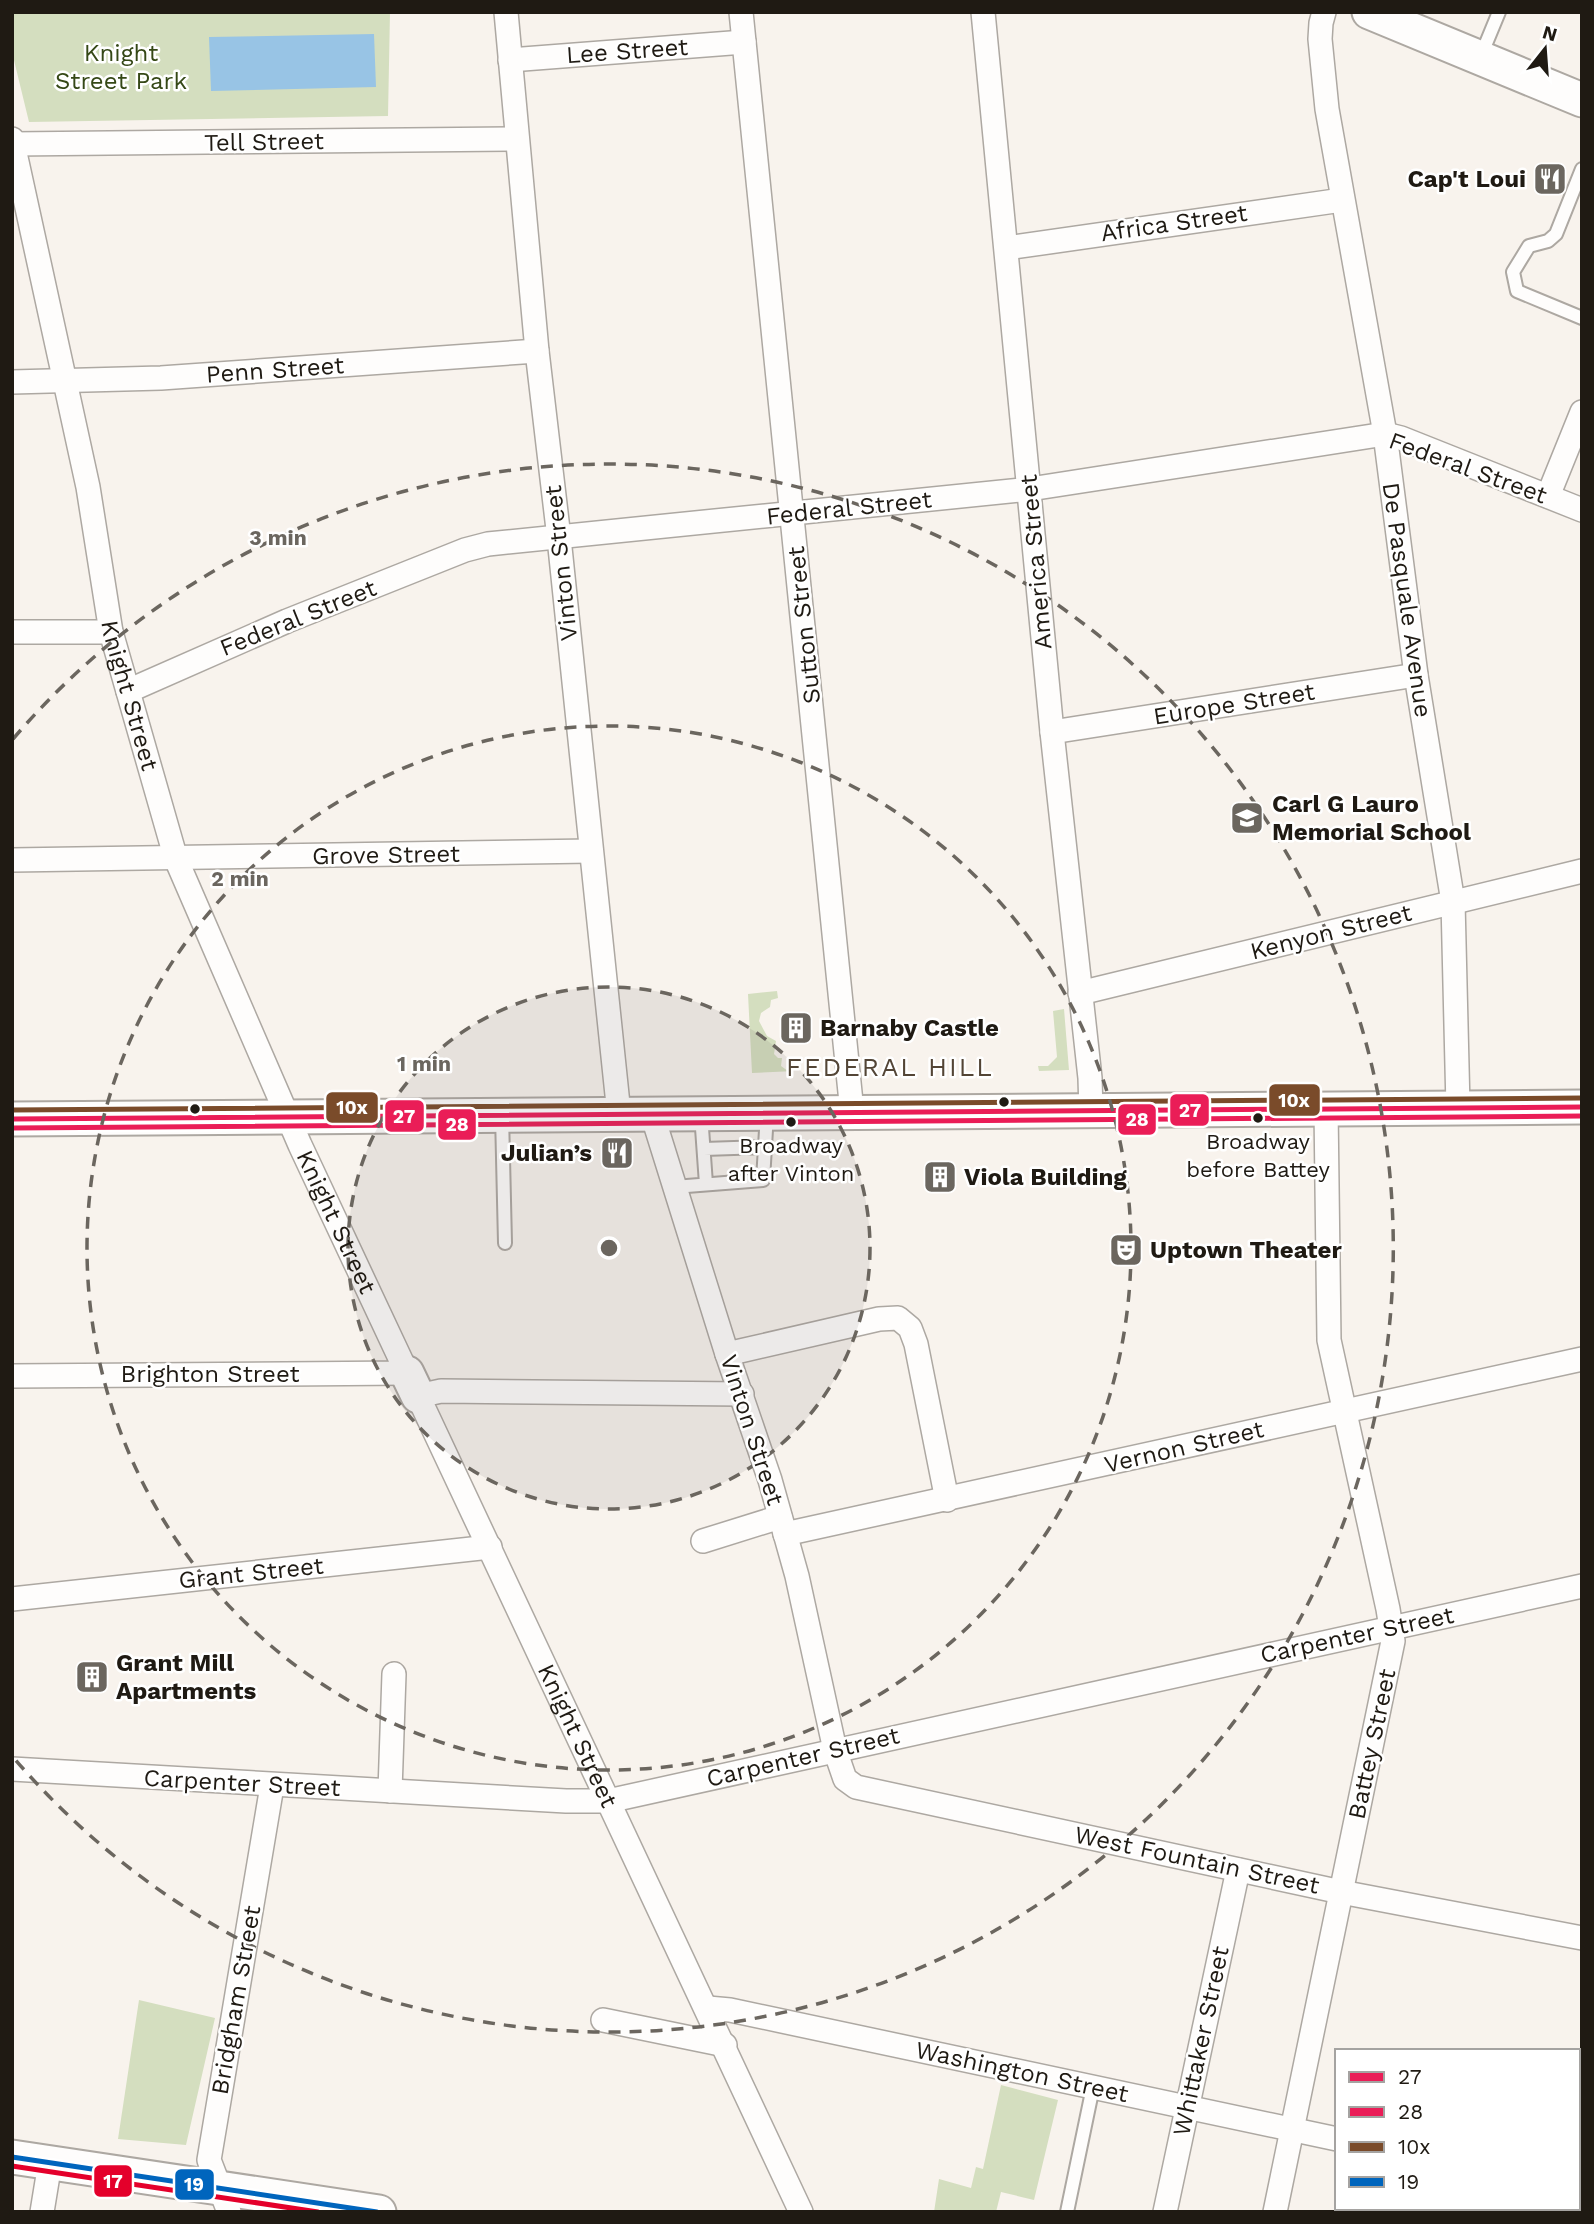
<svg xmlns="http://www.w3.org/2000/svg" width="1594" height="2224" font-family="'Work Sans',sans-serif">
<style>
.green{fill:#d4debf}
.water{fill:#98c4e5}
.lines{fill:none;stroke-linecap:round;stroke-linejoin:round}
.lane-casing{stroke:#ada8a2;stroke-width:16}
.street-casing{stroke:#ada8a2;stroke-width:26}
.secondary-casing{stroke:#ada8a2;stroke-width:37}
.lane{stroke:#fefdfc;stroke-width:12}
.street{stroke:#fefdfc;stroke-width:23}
.secondary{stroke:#fefdfc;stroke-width:33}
.bus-1-casing{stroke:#fff;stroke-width:10}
.bus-2-casing{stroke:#fff;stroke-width:10}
.bus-3-casing{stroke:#fff;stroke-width:10}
.bus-4-casing{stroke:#fff;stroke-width:10}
.bus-5-casing{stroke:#fff;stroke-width:10}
.bus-1{stroke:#ea1d57;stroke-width:5}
.bus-2{stroke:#ea1d57;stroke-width:5}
.bus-3{stroke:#7a4b2a;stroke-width:5}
.bus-4{stroke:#0065bd;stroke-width:5}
.bus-5{stroke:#e4002b;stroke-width:5}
.ring{fill:none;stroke:#6b665f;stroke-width:3.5;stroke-dasharray:12 9}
.bus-dot{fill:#1f1a13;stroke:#fff;stroke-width:2.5}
.labels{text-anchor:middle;stroke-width:5;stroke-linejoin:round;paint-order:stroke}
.bus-label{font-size:22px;fill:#1f1a13;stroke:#fff}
.street-label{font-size:24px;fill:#1f1a13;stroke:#fff}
.park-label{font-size:24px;fill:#354816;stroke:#fff}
.poi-label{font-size:24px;font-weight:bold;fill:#1f1a13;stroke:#fff;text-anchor:start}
.neighbourhood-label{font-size:26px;letter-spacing:2px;fill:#534536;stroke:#fff}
.centre{fill:#6b665f;stroke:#fff;stroke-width:3.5}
.ring-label{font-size:21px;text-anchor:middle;font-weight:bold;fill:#6b665f;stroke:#fff;stroke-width:5;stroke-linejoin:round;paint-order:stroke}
.line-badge{stroke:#fff;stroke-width:2.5}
.badge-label{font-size:19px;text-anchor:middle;font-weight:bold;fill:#fff}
</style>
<rect width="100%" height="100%" fill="#f8f3ed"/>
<path class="green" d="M12,12H390L388,116L29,122L12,52Z
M777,991L778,998L771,1000L770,1007L761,1013L759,1021L767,1036L776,1041L774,1054L778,1058H782L781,1066L788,1071H795L752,1073L748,994Z
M1064,1009L1069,1070L1039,1071L1038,1066H1048L1057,1057L1053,1011Z
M139,2000L215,2018L186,2145L118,2139Z
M1001,2085L1058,2100L1034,2200L1001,2192L996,2212H934L939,2179L971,2188L976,2167L983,2169Z"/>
<path class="water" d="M374,34L376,87L211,91L209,37Z"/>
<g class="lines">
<defs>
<path id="lane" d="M1480,58L1499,12
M1582,169L1556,234L1548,241L1529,246L1513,272L1517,291L1582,318
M701,1114L706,1184
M502,1115L505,1243
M704,1149L765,1147
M674,1187L763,1180L767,1113
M1067,2212L1093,2087"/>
<g id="street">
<path d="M506,12L537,351L559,538L619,1114"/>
<path d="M741,12L852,1112"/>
<path d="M983,12L1052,732L1090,1078L1091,1111"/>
<path d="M1324,12L1321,23L1320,39L1327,109L1385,434L1416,675L1453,902L1458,1107"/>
<path d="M510,60L744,42"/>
<path id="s1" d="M12,139L88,487L111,632L176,859L300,1145L407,1373L12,1376"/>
<path d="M12,144L517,139"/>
<path d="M1007,248L1342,200"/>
<path d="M12,382L161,378L537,351"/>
<path d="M1548,496L1582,412"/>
<path d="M12,632H111"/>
<path d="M128,691L287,621L465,550L488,544L1030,489L1385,434L1401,438L1582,510"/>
<path d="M1052,732L1416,675"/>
<path d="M12,860L591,851"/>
<path d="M1080,993L1582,871"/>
<path d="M652,1114L727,1354L770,1480L797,1576L835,1750L845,1779L856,1787L1341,1892L1582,1938"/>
<path d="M727,1354L879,1319L898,1318L910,1328L916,1344L947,1500"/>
<path id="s2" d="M742,1394L441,1391L418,1396L801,2212"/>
<path d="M785,1534L1582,1359"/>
<path d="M703,1541L780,1517"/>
<path d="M12,1599L490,1547"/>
<path d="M12,1769L566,1801H608L1582,1586"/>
<path d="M390,1791L394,1674"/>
<path d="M708,2008L730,2010L1337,2139"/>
<path d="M603,2020L725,2045"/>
<path d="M1578,2192L1582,2193"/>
<path d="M42,2212L50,2163"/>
<path d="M229,2212L209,2160L272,1786"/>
<path d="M1165,2212L1238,1870"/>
<path d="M1275,2212L1393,1641L1388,1609L1329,1340L1326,1108"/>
<path d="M1570,2212V2208"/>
</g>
<path id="secondary" d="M1369,12L1582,100
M12,1119L1582,1107
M407,1373L418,1396
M12,2157L379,2212"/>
</defs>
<use href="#lane" class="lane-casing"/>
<use href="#street" class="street-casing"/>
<use href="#secondary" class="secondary-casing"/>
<use href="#lane" class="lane"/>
<use href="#street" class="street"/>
<use href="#secondary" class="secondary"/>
<defs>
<path id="bus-1" d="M12,1119L1582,1107"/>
<path id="bus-2" d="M12,1128L1582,1116"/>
<path id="bus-3" d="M12,1110L1582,1098"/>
<path id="bus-4" d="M12,2157L377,2212"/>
<path id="bus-5" d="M12,2166L318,2212"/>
</defs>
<use href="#bus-1" class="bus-1-casing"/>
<use href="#bus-2" class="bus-2-casing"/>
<use href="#bus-3" class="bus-3-casing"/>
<use href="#bus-4" class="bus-4-casing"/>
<use href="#bus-5" class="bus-5-casing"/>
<use href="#bus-1" class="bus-1"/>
<use href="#bus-2" class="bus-2"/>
<use href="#bus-3" class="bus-3"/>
<use href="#bus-4" class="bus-4"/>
<use href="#bus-5" class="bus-5"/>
</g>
<circle cx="609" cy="1248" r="261" fill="#6b665f" fill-opacity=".12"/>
<g class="ring">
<circle cx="609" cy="1248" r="261"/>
<circle cx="609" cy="1248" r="522"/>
<path d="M13 739A784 784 0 1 1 13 1757"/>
</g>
<defs>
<symbol id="restaurant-square" viewBox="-11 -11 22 22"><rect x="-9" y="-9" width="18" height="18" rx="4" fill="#6b665f" stroke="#fff"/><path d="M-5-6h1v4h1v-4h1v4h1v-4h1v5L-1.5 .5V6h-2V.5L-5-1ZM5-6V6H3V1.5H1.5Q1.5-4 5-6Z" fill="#fff"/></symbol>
<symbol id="school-square" viewBox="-11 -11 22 22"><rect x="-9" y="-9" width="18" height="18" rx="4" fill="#6b665f" stroke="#fff"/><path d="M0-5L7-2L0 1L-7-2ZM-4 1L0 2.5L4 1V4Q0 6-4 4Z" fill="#fff"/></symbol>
<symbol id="building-square" viewBox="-11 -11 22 22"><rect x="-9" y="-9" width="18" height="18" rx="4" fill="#6b665f" stroke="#fff"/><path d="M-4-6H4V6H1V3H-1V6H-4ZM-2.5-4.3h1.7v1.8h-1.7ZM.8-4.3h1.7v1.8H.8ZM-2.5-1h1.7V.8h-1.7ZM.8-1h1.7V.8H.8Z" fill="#fff"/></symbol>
<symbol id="theatre-square" viewBox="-11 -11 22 22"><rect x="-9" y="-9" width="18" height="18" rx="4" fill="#6b665f" stroke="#fff"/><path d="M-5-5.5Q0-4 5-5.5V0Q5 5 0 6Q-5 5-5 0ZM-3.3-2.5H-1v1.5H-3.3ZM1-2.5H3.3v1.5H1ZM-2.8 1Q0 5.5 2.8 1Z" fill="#fff"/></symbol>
</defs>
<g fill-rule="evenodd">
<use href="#restaurant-square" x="1531" y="160" width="38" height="38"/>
<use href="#school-square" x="1228" y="799" width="38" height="38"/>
<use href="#building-square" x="777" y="1009" width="38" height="38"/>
<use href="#restaurant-square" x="598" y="1134" width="38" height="38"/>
<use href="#building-square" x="921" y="1158" width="38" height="38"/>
<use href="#theatre-square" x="1107" y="1231" width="38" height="38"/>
<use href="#building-square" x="73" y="1658" width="38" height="38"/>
</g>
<g class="bus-dot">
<circle cx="1004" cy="1102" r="6"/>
<circle cx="195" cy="1109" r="6"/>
<circle cx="1258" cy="1118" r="6"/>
<circle cx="791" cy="1122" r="6"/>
</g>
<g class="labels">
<g class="bus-label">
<text x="1258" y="1149">Broadway<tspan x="1258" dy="28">before Battey</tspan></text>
<text x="791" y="1153">Broadway<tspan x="791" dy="28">after Vinton</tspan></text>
</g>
<g class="street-label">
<text transform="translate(627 51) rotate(-4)" y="8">Lee Street</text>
<text transform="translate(264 142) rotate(-1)" y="8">Tell Street</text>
<text transform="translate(1174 223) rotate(-8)" y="8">Africa Street</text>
<text transform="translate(275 370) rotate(-4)" y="8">Penn Street</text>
<text transform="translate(1468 468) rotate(20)" y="8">Federal Street</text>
<text transform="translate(849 508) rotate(-6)" y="8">Federal Street</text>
<text transform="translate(1036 562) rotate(-95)" y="8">America Street</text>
<text transform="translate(561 563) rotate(-96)" y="8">Vinton Street</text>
<text transform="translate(1407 600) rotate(82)" y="8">De Pasquale Avenue</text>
<text transform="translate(298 618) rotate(-22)" y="8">Federal Street</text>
<text transform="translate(804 625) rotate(-96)" y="8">Sutton Street</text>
<text dy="8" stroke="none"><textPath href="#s1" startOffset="569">Knight Street</textPath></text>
<text transform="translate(1234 704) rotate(-9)" y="8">Europe Street</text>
<text transform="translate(386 855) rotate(-1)" y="8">Grove Street</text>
<text transform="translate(1331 932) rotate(-14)" y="8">Kenyon Street</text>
<text dy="8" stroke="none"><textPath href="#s1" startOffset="1136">Knight Street</textPath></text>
<text x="210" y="1382">Brighton Street</text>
<text transform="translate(752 1430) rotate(72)" y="8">Vinton Street</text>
<text transform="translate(1184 1447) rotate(-13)" y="8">Vernon Street</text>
<text transform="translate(251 1573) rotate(-6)" y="8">Grant Street</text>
<text transform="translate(1357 1635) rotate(-12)" y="8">Carpenter Street</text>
<text dy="8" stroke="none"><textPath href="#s2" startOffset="700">Knight Street</textPath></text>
<text transform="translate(1372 1744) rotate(-78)" y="8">Battey Street</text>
<text transform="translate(803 1757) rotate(-13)" y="8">Carpenter Street</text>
<text transform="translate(242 1783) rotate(3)" y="8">Carpenter Street</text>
<text transform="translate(1197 1860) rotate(12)" y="8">West Fountain Street</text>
<text transform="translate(236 2000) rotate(-80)" y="8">Bridgham Street</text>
<text transform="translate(1201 2041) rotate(-78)" y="8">Whittaker Street</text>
<text transform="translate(1022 2072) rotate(12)" y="8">Washington Street</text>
</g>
<g class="park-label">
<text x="121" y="61">Knight<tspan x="121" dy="28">Street Park</tspan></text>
</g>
<g class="poi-label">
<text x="1526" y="187" text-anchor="end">Cap't Loui</text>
<text x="1272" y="812">Carl G Lauro<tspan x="1272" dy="28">Memorial School</tspan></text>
<text x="820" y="1036">Barnaby Castle</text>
<text x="592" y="1161" text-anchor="end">Julian’s</text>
<text x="964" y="1185">Viola Building</text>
<text x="1150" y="1258">Uptown Theater</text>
<text x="116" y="1671">Grant Mill<tspan x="116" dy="28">Apartments</tspan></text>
</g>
<g class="neighbourhood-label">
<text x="890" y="1076">FEDERAL HILL</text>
</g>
</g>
<circle cx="609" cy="1248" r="10" class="centre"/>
<g class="ring-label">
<text x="278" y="545">3 min</text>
<text x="240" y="886">2 min</text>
<text x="424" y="1071">1 min</text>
</g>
<g class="line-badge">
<rect x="1268" y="1083" width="53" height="34" rx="7" fill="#7a4b2a"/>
<rect x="325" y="1091" width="54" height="33" rx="7" fill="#7a4b2a"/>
<rect x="1169" y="1093" width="41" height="34" rx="7" fill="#ea1d57"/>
<rect x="384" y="1099" width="41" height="34" rx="7" fill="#ea1d57"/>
<rect x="1117" y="1103" width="40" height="33" rx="7" fill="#ea1d57"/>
<rect x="437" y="1108" width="40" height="33" rx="7" fill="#ea1d57"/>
<rect x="93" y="2164" width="40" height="34" rx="7" fill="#e4002b"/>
<rect x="174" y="2168" width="41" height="33" rx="7" fill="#0065bd"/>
</g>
<g class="badge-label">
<text x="1294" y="1107">10x</text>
<text x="352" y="1114">10x</text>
<text x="1190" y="1117">27</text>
<text x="404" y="1123">27</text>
<text x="1137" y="1126">28</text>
<text x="457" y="1131">28</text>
<text x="113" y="2188">17</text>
<text x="194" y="2191">19</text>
</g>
<rect width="1594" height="2224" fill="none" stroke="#1f1a13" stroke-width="28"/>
<rect x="1335" y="2049" width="245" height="161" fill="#ffffff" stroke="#a5a3a1" stroke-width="2"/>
<rect x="1349" y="2072" width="35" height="10" fill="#ea1d57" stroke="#a5a3a1" stroke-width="2"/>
<text x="1398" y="2084" font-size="21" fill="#1f1a13">27</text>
<rect x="1349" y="2107" width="35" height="10" fill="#ea1d57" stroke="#a5a3a1" stroke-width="2"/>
<text x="1398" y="2119" font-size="21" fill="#1f1a13">28</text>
<rect x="1349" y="2142" width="35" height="10" fill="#7a4b2a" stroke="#a5a3a1" stroke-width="2"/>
<text x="1398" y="2154" font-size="21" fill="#1f1a13">10x</text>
<rect x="1349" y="2177" width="35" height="10" fill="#0065bd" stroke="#a5a3a1" stroke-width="2"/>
<text x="1398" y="2189" font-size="21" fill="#1f1a13">19</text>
<g transform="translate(1545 49) rotate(17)" stroke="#ffffff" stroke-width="5" paint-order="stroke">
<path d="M0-5L12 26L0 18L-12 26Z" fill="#1f1a13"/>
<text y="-10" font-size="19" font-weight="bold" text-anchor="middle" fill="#1f1a13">N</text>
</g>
</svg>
